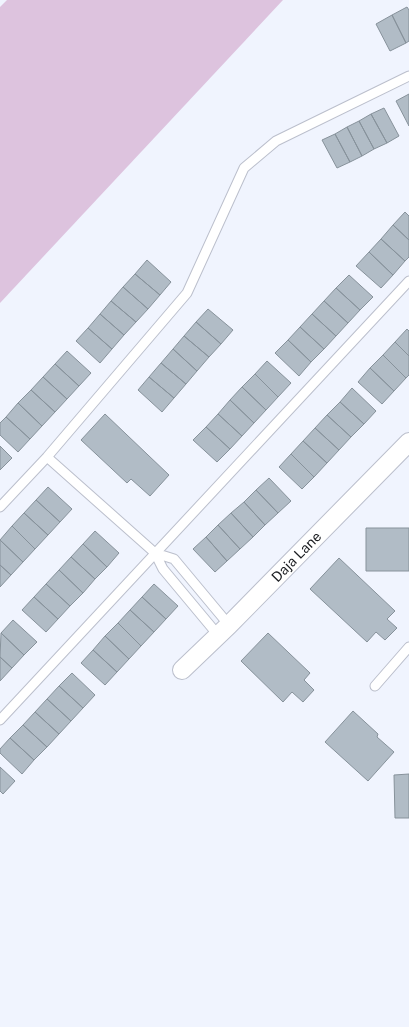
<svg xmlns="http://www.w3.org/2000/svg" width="409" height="1027" font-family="'Public Sans',sans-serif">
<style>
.green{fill:#ddc3de}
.building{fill:#b1bcc6;stroke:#87929b}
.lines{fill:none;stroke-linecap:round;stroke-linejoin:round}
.lane-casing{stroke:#bbbfcc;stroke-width:11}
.street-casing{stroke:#bbbfcc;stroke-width:20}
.lane{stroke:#fff;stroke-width:9}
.street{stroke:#fff;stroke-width:18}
.labels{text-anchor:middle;stroke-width:4.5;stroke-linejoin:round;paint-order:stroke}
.street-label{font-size:14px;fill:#1a1c20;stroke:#fff}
</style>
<rect width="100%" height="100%" fill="#f0f4fe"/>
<path class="green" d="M7,0H283L0,303V7Z"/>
<path class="building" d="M407,7L409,10V41L406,43L392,15Z
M392,15L406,43L390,51L376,24Z
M409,94V126L396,101Z
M384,108L399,136L387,143L371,114Z
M371,114L387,143L374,149L359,121Z
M359,121L374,149L362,156L347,127Z
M347,127L362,156L350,162L335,134Z
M335,134L350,162L337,168L322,140Z
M405,212L409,216V240L393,225Z
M393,225L409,240V257L405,261L381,239Z
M381,239L405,261L393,275L369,252Z
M369,252L393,275L381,288L356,266Z
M147,260L171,282L160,295L135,274Z
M135,274L160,295L148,309L123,287Z
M349,275L373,297L360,310L336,288Z
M123,287L148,309L136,322L111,301Z
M336,288L360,310L348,323L324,301Z
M111,301L136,322L124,335L100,314Z
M324,301L348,323L336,336L312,314Z
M208,309L233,330L221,344L196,322Z
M100,314L124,335L112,349L88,328Z
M312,314L336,336L324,349L300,327Z
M196,322L221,344L209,357L184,336Z
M300,327L324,349L311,362L288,340Z
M88,328L112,349L100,363L76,341Z
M407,329L409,331V356L395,342Z
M184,336L209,357L197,371L173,349Z
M288,340L311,362L299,376L275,353Z
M395,342L409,356V375L406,378L383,355Z
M173,349L197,371L186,384L161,363Z
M67,351L91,373L79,386L55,364Z
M383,355L406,378L394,391L370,368Z
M267,361L291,383L278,397L255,374Z
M161,363L186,384L174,398L149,377Z
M55,364L79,386L67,399L43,377Z
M370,368L394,391L382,404L358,382Z
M255,374L278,397L266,410L242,387Z
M43,377L67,399L55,412L31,390Z
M149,377L174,398L162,412L138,390Z
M242,387L266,410L254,423L230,400Z
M352,388L376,411L364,424L340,402Z
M31,390L55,412L42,426L18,403Z
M230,400L254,423L242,436L218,414Z
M340,402L364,424L351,437L327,415Z
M18,403L42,426L30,439L6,417Z
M105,414L169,475L150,496L131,479L127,483L81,440Z
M218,414L242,436L230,449L206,427Z
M327,415L351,437L339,450L315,428Z
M6,417L30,439L18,452L0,435V423Z
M206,427L230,449L217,462L193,440Z
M315,428L339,450L327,463L303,441Z
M303,441L327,463L314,477L291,454Z
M0,446L12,458L0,470Z
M291,454L314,477L302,489L279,467Z
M269,478L291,501L278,513L256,490Z
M48,487L72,509L60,522L36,500Z
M256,490L278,513L265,525L244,502Z
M36,500L60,522L48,535L24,513Z
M244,502L265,525L253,537L231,513Z
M24,513L48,535L35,549L12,526Z
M231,513L253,537L240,549L218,525Z
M218,525L240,549L227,561L206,537Z
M12,526L35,549L23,562L0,540Z
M366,528H409V571H366Z
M95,531L119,553L107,567L83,544Z
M206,537L227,561L215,572L193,549Z
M0,540L23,562L11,575L0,565Z
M83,544L107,567L95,579L71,557Z
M71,557L95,579L83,593L59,570Z
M339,558L395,611L387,619L397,628L385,640L376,632L367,642L310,589Z
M0,565L11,575L0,587Z
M59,570L83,593L70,606L46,584Z
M46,584L70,606L58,619L34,597Z
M154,584L178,606L166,619L142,597Z
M34,597L58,619L46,632L22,610Z
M142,597L166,619L154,632L130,610Z
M130,610L154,632L141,646L118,623Z
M13,620L37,642L24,655L1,633Z
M118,623L141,646L129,659L105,636Z
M1,633L24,655L12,668L0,657Z
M268,633L310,673L304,680L314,690L303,702L292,692L283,702L241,661Z
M105,636L129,659L117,672L93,650Z
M93,650L117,672L105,685L81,663Z
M0,657L12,668L0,681Z
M72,673L95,695L83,708L59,686Z
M59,686L83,708L71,721L47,699Z
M47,699L71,721L59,734L35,712Z
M353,711L378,734L377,737L394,752L368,781L325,742Z
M35,712L59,734L47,747L23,725Z
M23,725L47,747L34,760L10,738Z
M10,738L34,760L22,774L0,753V749Z
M0,767L15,781L3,794L0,791Z
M409,774V818H395L394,775Z"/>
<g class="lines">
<defs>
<path id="lane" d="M47,457L155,553L163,569L218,635
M0,507L47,457L187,293L244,168L276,141L409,76
M155,553L174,559L229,625
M375,686L409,647
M0,720L409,281"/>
<g id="street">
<path id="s1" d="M182,670L229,625L409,442"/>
</g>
</defs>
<use href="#lane" class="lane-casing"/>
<use href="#street" class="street-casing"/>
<use href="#lane" class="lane"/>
<use href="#street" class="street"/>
</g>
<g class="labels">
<g class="street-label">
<text dy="5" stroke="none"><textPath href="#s1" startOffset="161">Daja Lane</textPath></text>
</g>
</g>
</svg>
